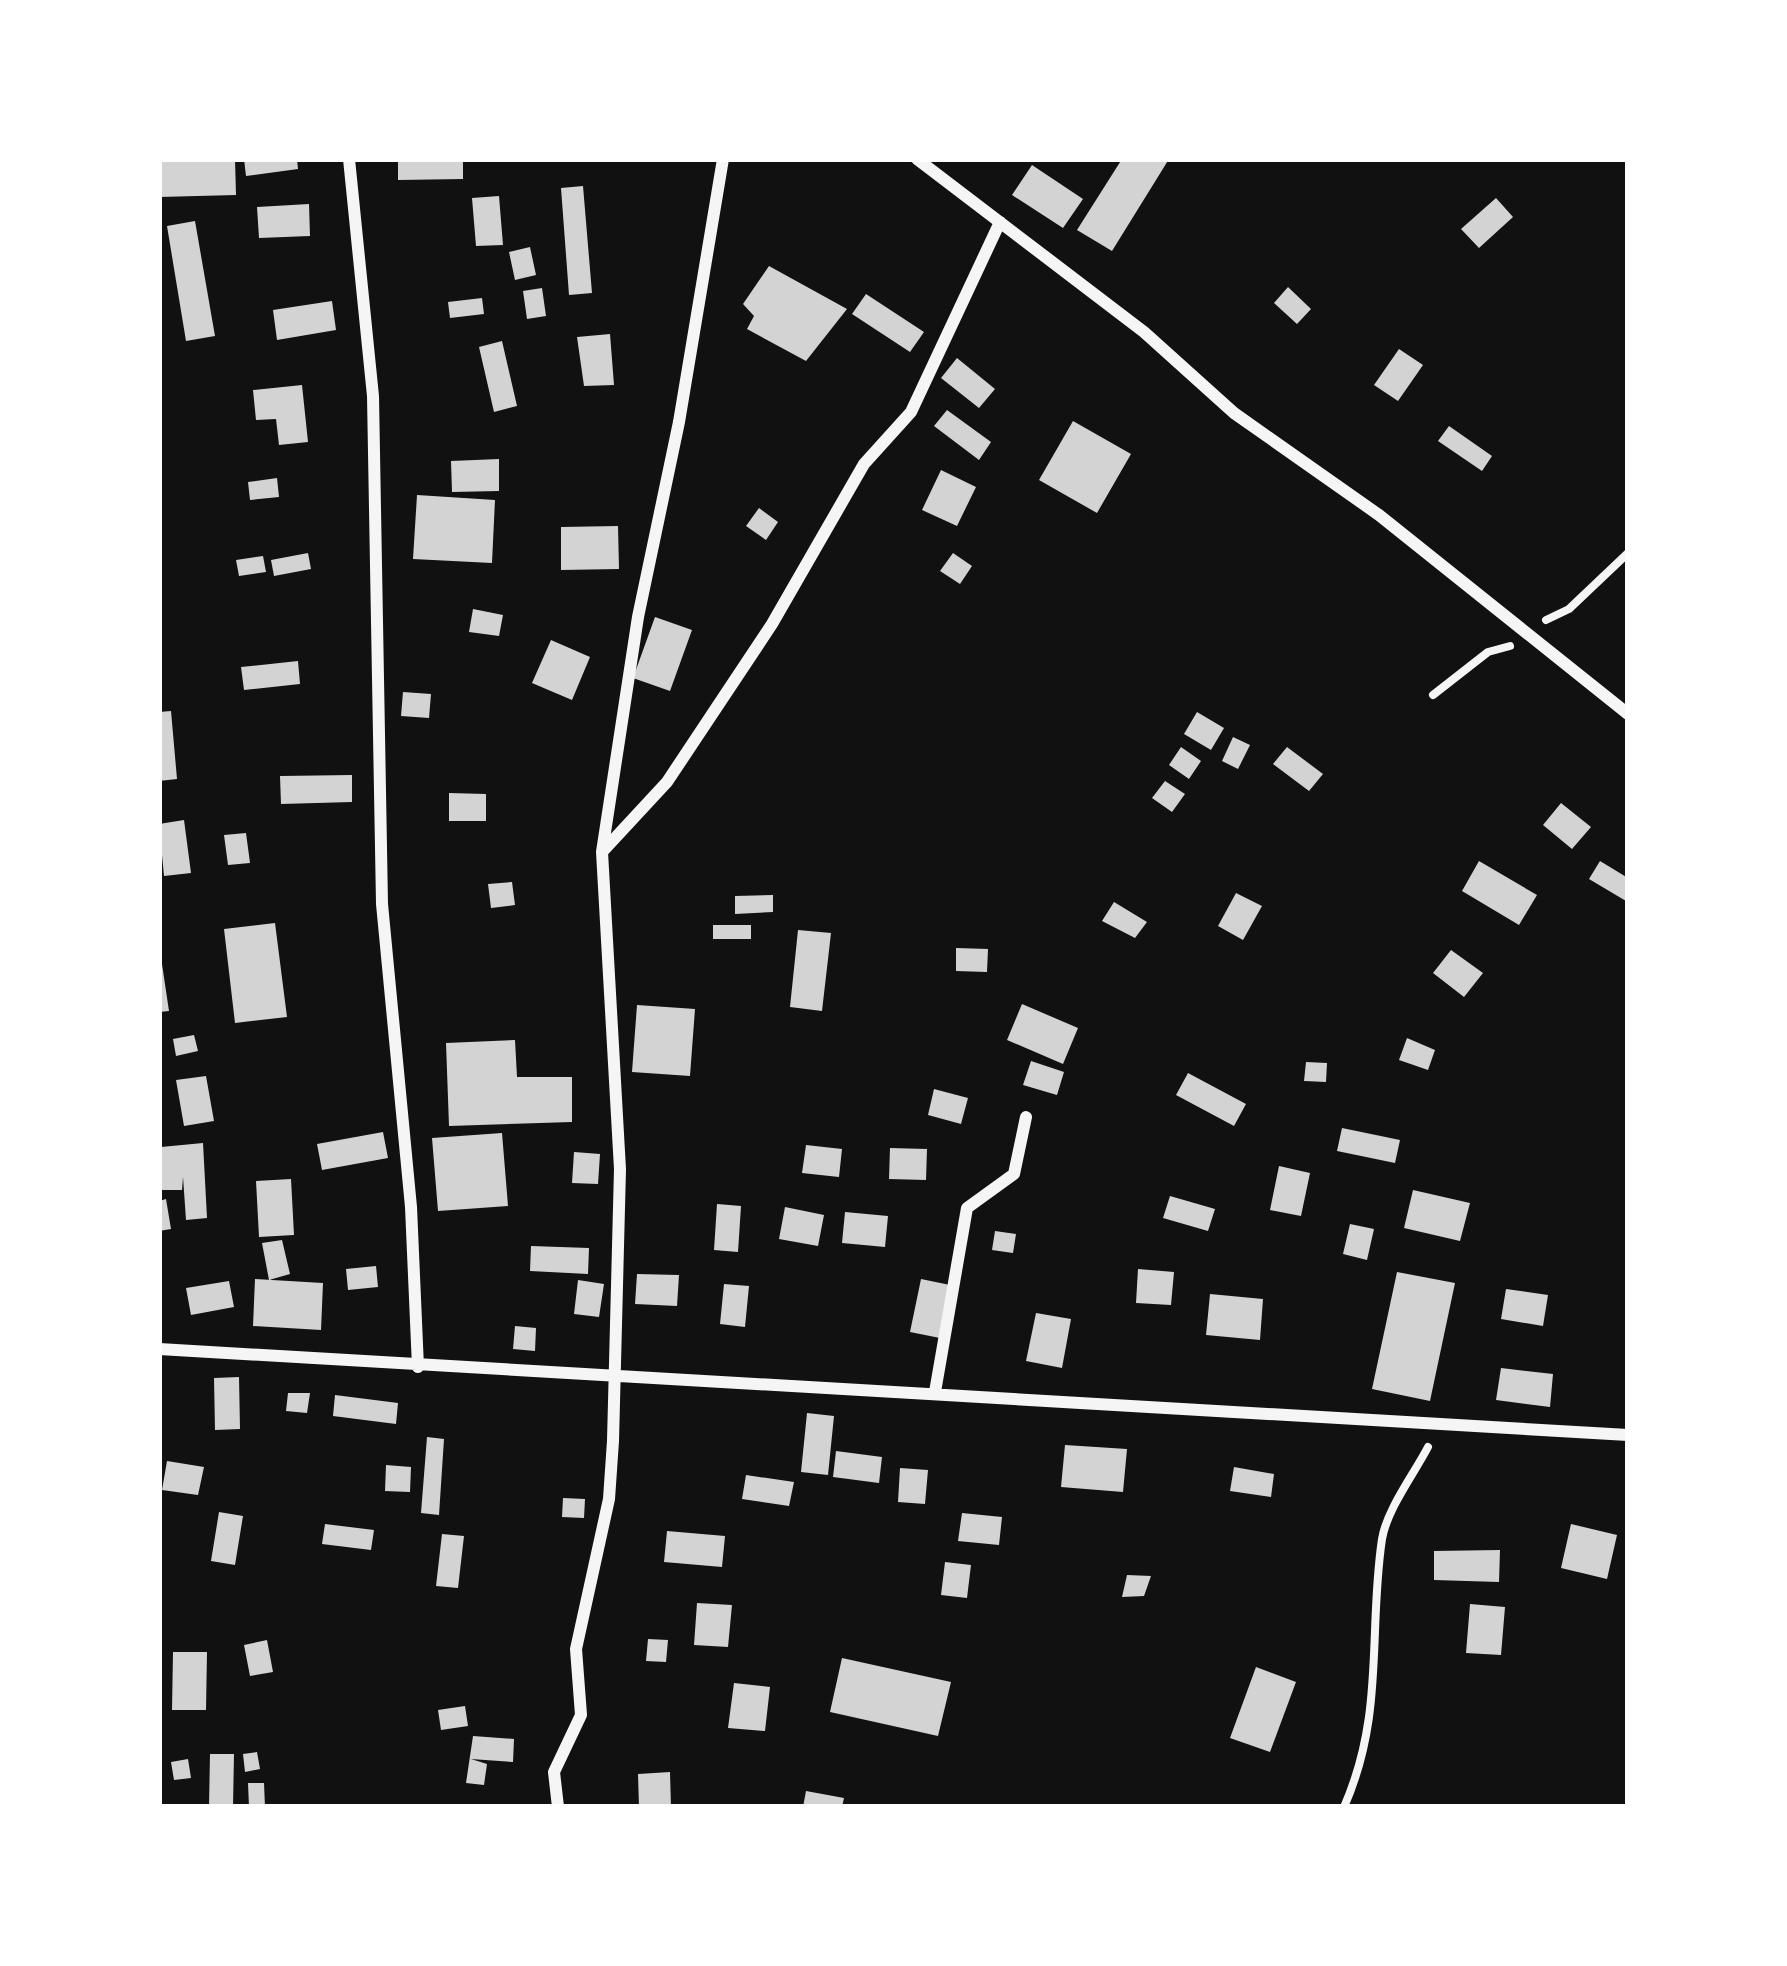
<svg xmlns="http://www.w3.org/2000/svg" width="1787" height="1966" font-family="'Titillium Web',sans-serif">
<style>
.building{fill:#d3d3d3}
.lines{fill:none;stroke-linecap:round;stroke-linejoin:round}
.path{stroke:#f5f5f5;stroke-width:8}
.minor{stroke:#f5f5f5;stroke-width:12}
</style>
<rect width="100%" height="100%" fill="#111"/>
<path class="building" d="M159,159H235L236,195L159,197Z
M244,159H297L298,169L246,176Z
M398,159H463V179L398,180Z
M1122,159H1169L1112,251L1077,230Z
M1032,165L1083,199L1063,228L1012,195Z
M583,186L592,293L569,295L561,188Z
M499,196L503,245L476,246L472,198Z
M1496,198L1513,217L1479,248L1461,229Z
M309,204L310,236L259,238L257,207Z
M195,221L215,336L186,341L167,226Z
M530,247L536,275L515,280L509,252Z
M769,266L847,309L806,361L747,329L754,316L743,304Z
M1288,287L1311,309L1297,324L1274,303Z
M542,288L546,316L527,319L523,291Z
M866,294L924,332L910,352L852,314Z
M482,298L484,314L450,318L448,302Z
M332,301L336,330L277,340L273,310Z
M610,334L614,385L584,386L577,337Z
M502,341L517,406L494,412L479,347Z
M1399,349L1423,365L1398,401L1374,385Z
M957,358L995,389L979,408L941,378Z
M302,385L308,442L279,445L276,419L256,420L253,390Z
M947,410L991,442L979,460L934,426Z
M1073,421L1131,454L1097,513L1039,480Z
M1449,426L1492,456L1482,471L1438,441Z
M499,459V491L452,492L451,461Z
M941,470L976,487L957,526L922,510Z
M277,478L279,497L250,500L248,482Z
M417,495L495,500L492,563L413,559Z
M759,508L778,522L766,540L746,526Z
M618,526L619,569L561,570V527Z
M308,553L311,569L274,576L271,560Z
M953,553L972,566L960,584L940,571Z
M263,556L266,572L239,576L236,560Z
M473,609L503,615L499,636L469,632Z
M655,617L692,630L670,691L633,678Z
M551,640L590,657L572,700L532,683Z
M298,661L300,684L244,690L241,667Z
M403,692L431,694L429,718L401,716Z
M171,711L177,779L159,781V712Z
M1197,712L1224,728L1211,750L1184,734Z
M1233,737L1250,745L1238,769L1222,761Z
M1181,747L1201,761L1189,779L1169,765Z
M1287,747L1323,774L1309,791L1273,764Z
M352,775V802L281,804L280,776Z
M1165,781L1185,794L1172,812L1152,798Z
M449,793L486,794V821H449Z
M1561,803L1591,827L1572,849L1543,825Z
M184,820L191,873L164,876L159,824Z
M246,833L250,863L228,865L224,835Z
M1479,861L1537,895L1519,925L1462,891Z
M1600,861L1628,878L1626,901L1589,879Z
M512,882L515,905L491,908L488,884Z
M1236,893L1262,906L1243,940L1218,926Z
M773,895V912L735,914V896Z
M1114,902L1147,922L1135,938L1102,921Z
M275,923L287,1017L235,1023L224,929Z
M713,925H751V939H713Z
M798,930L831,933L822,1011L790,1007Z
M159,944L169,1011L159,1012Z
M956,948L988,949L987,972L956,971Z
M1451,950L1483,973L1464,997L1433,973Z
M1022,1004L1078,1028L1063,1064L1007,1040Z
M637,1005L695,1009L690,1076L632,1072Z
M194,1035L198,1051L176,1056L173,1039Z
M1407,1038L1435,1050L1428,1070L1399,1060Z
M515,1040L517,1077H572V1122L449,1126L446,1043Z
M1031,1061L1064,1072L1057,1095L1023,1085Z
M1306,1062L1327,1063L1326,1082L1304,1081Z
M1188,1073L1246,1104L1234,1126L1176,1095Z
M206,1076L214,1121L184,1126L176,1080Z
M934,1089L968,1098L961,1124L928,1115Z
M1342,1128L1400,1140L1395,1163L1337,1151Z
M383,1132L388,1158L322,1170L317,1144Z
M502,1133L508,1206L438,1211L432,1138Z
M203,1143L207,1218L186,1220L183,1177L182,1190H162L161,1147Z
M806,1145L842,1149L839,1177L802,1173Z
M890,1148L927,1149L926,1180L889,1179Z
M574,1152L600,1154L598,1184L572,1183Z
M1279,1166L1310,1173L1301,1216L1270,1210Z
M291,1179L294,1235L259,1237L256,1181Z
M1413,1190L1470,1203L1460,1241L1404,1228Z
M1170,1196L1215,1209L1208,1231L1163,1218Z
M166,1199L171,1229L159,1231V1201Z
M717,1204L741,1206L738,1252L714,1250Z
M785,1207L824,1215L818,1246L779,1239Z
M845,1212L888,1216L885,1247L842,1243Z
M1350,1224L1374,1229L1367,1260L1343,1254Z
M995,1231L1016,1234L1013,1253L992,1250Z
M282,1240L290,1274L269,1280L262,1243Z
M531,1246L589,1248L588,1274L530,1271Z
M376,1266L378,1287L348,1290L346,1269Z
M1138,1269L1174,1272L1171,1305L1136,1303Z
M1397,1272L1455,1283L1430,1401L1372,1389Z
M637,1274L679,1275L677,1306L635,1304Z
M255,1279L323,1283L321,1330L253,1326Z
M921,1279L950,1285L940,1338L910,1332Z
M578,1280L604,1284L599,1317L574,1314Z
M229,1281L234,1307L191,1315L186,1288Z
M724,1284L749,1286L745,1327L720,1324Z
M1506,1289L1548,1295L1543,1326L1501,1319Z
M1210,1294L1263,1299L1260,1340L1206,1335Z
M1036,1313L1071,1319L1062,1368L1026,1361Z
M515,1326L536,1328L535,1351L513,1349Z
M1501,1368L1553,1374L1550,1407L1496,1400Z
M239,1377L240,1429L215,1430L214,1378Z
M288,1393H310L307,1413L286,1411Z
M335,1395L398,1403L396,1424L333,1416Z
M807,1413L834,1416L828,1475L801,1472Z
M427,1437L444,1439L439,1515L421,1513Z
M1065,1445L1127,1449L1123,1492L1061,1487Z
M836,1451L882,1457L879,1483L833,1477Z
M167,1461L204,1467L198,1495L162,1490Z
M386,1465L411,1467L410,1492L385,1491Z
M1234,1467L1274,1474L1271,1497L1230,1491Z
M900,1468L928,1470L925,1504L898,1502Z
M746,1475L794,1482L789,1506L742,1499Z
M563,1498L585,1499L584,1518L562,1517Z
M219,1512L243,1516L235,1565L211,1561Z
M962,1513L1002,1517L999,1545L958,1541Z
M325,1524L374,1530L371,1550L322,1544Z
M1571,1524L1617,1535L1607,1579L1561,1568Z
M667,1531L725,1536L722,1567L664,1562Z
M442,1534L464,1536L458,1588L436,1586Z
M1500,1550L1499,1582L1434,1580V1551Z
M945,1562L971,1565L967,1598L941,1595Z
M1127,1575L1151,1576L1144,1596L1122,1597Z
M697,1603L732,1605L728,1647L694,1645Z
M1470,1604L1505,1607L1501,1655L1466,1653Z
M648,1639L668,1640L666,1662L646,1661Z
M267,1640L273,1672L250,1676L244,1645Z
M173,1652H207L206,1710H172Z
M842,1658L951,1682L938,1736L830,1712Z
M1256,1667L1296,1682L1270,1752L1230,1738Z
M734,1683L770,1687L765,1731L728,1728Z
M465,1706L468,1726L441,1730L438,1710Z
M473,1736L514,1739L513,1762L471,1759L487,1764L484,1785L466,1783Z
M257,1752L260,1769L245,1772L243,1754Z
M210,1754H234L233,1807H209Z
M188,1759L191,1778L174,1780L171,1762Z
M670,1772L671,1807H639L638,1774Z
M248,1783H264L265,1807H249Z
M806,1791L844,1798L842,1807H803Z"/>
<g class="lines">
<path class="path" d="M1546,620L1569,609L1628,553
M1433,695L1488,652L1510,646
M1344,1807C1385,1714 1368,1633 1382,1539C1387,1509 1414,1474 1428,1447"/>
<path class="minor" d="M349,159L373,396L382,904L411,1207L418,1367
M917,159L1144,332L1234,413L1379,515L1628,714
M603,851L667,782L772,624L864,464L911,412L1000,222
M159,1349L1628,1435
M935,1392L967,1208L1014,1174L1026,1117
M558,1807L554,1772L581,1715L576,1649L609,1499L613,1441L620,1169L602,852L638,617L679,422L723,159"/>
</g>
<rect width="1787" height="1966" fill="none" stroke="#ffffff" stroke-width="324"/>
</svg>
